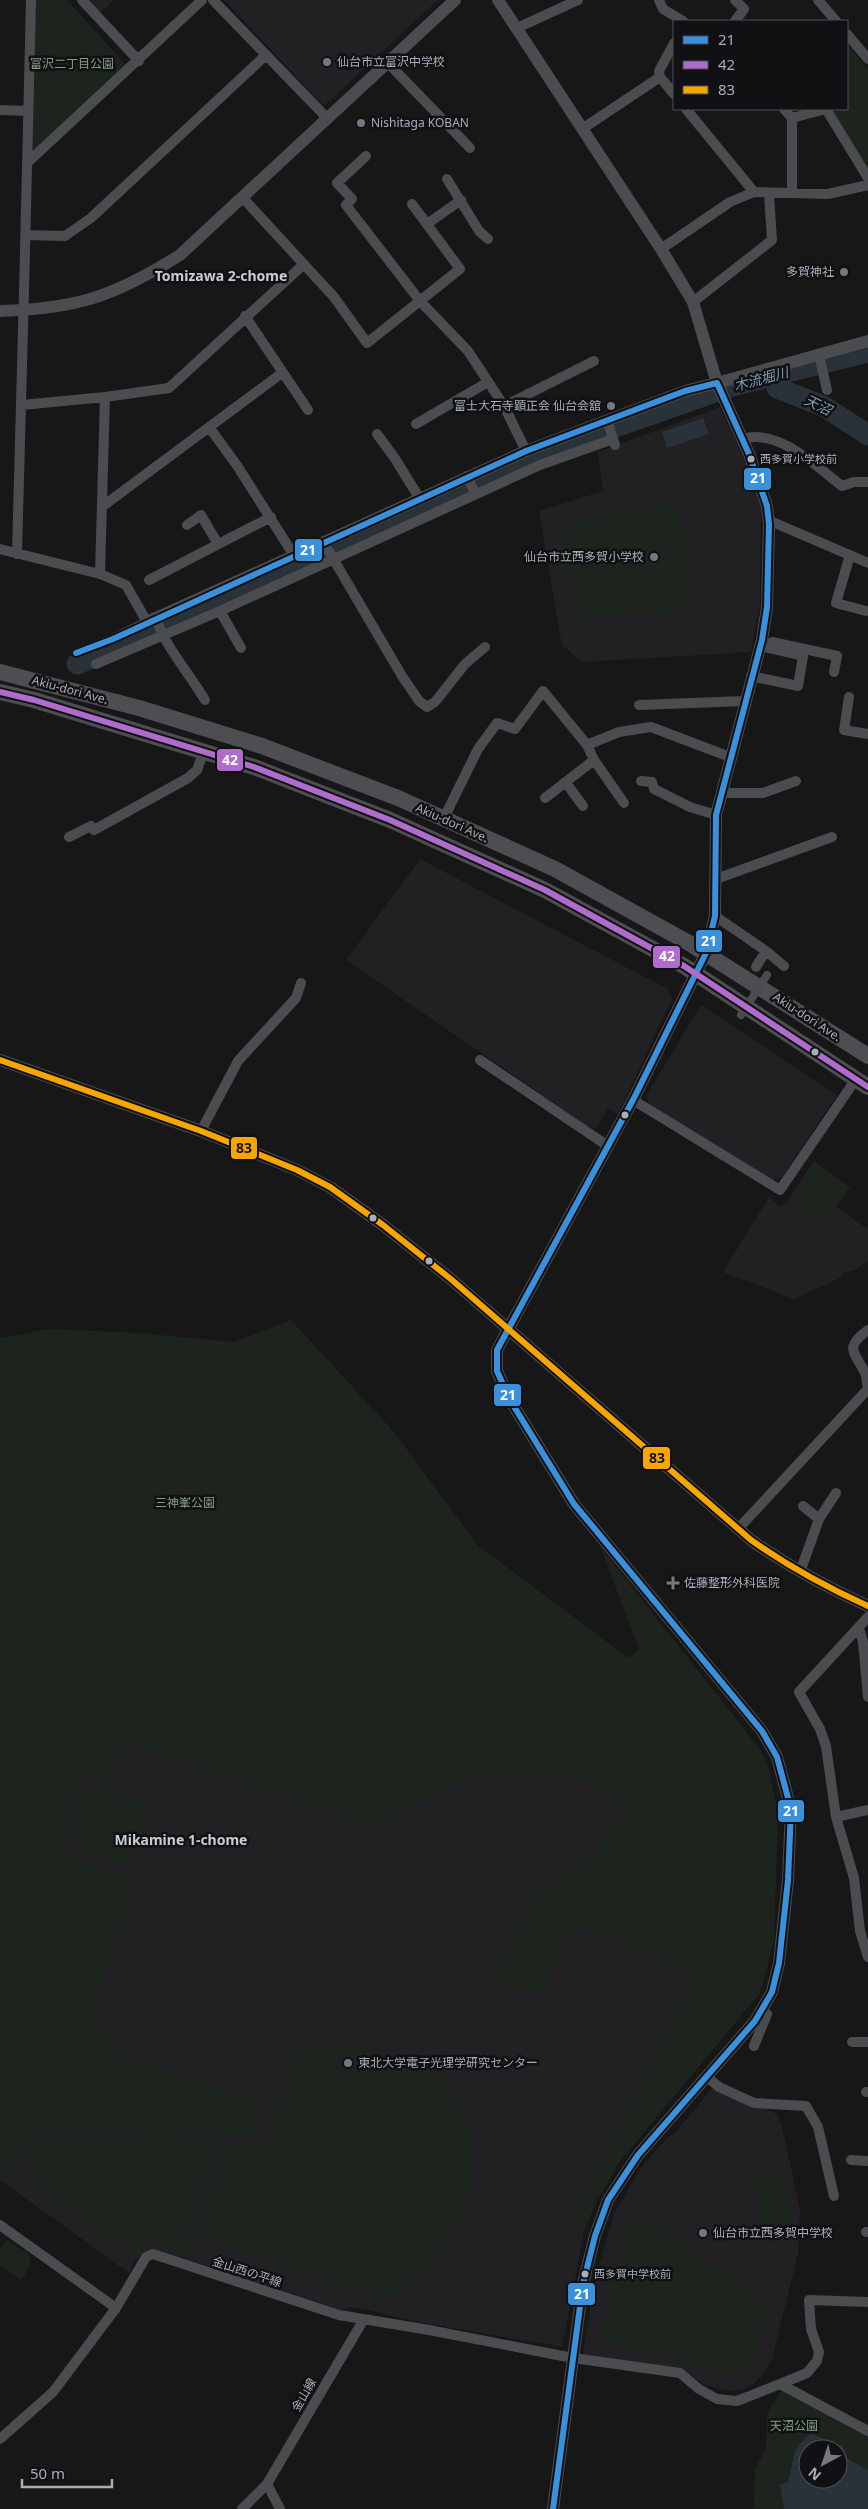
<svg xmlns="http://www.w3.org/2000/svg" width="868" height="2509" font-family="'Noto Sans','Noto Sans JP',sans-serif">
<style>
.built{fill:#212123}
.green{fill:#1d241e;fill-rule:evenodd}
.water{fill:#2a3239;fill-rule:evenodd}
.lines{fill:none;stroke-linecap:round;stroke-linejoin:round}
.river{stroke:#2a3239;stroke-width:21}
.minor{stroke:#4b4c50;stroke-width:10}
.tertiary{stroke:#4b4c50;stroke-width:12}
.trunk{stroke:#4e4e52;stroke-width:16}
.pedestrian-bridge{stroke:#4b4c50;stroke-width:8}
.bus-1-casing{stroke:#111113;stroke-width:10}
.bus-2-casing{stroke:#111113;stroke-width:10}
.bus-3-casing{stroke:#111113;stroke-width:10}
.bus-1{stroke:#3a90db;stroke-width:6}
.bus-2{stroke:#b06ccc;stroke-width:6}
.bus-3{stroke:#f7a600;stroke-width:6}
.poi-dot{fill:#757880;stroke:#111113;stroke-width:2}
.bus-dot{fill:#a8adb8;stroke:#111113;stroke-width:2}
.labels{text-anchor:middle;stroke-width:5;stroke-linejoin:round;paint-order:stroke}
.bus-label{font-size:11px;fill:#a8adb8;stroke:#111113;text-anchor:start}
.poi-label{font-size:12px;fill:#a8adb8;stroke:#111113;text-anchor:start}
.park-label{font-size:12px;fill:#7fa381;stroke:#111113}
.street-label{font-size:12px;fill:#a8adb8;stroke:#111113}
.neighbourhood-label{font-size:14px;font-weight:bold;fill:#c9ccd4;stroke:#111113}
.water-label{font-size:14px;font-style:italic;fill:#7f9bb3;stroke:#111113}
.line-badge{stroke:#111113;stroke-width:2}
.badge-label{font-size:14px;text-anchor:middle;font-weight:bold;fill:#fff}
.pale-badge-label{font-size:14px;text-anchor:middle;font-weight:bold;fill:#111}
</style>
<rect width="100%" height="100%" fill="#171717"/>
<path class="built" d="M88,0H114L100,13Z
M224,0H438L324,106Z
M720,407L743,457L761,507L760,603L751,652L582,662L562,645L539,511L603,491L598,452Z
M420,859L668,989L672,999L618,1114L607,1109L597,1128L589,1127L346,960Z
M701,1005L837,1095L782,1177L772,1180L650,1105L646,1096Z
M769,1197L781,1207L788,1200L824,1224L836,1207L868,1229V1261L853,1271L844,1272L840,1278L794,1299L723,1272Z
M90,1725L596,1766L773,1884L607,2176L585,2227L562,2347L424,2323L354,2307L341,2310L154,2249L145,2252L133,2263L129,2273L0,2180V1978Z
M714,2086L777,2114L782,2126L800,2210L798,2254L772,2359L765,2372L753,2384L744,2389L731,2391L705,2385L681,2369L587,2358L583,2354L594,2283L614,2214L643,2165L668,2137L675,2133Z"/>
<path class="green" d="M34,0H67L126,65L34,153L30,151Z
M847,44L868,69V170L829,109H847Z
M674,502L693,557L687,612L578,617L560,526Z
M814,1161L850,1187L824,1224L788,1200Z
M291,1320L395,1433L477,1545L629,1658L639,1649L600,1546L759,1748L768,1765L778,1814L774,1941L760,1993L618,2164L598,2199L586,2226L572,2218L691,1975L581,1927L565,1943L543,1994L489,1985L534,1891L586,1863L623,1810L590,1781L460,1780L369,1828L129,1744L111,1781L82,1776L61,1854L138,1883L94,2008L120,2054L265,2105L252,2138L109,2128L31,2134L12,2175L0,2166V1338L48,1329L139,1333L234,1342Z
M86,1786L148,1804L127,1866L68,1847Z
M360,2047L446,2077C454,2093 466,2111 472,2128C474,2135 474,2144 474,2151C482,2218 436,2267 383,2301L195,2237L224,2144L262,2150L294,2049Z
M99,2135H166L218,2142L184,2238L195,2242L190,2256L148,2240L138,2258L77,2218L27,2173L33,2142L63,2137Z
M785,2172L796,2230L765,2235L754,2178Z
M637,2214L769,2304L756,2355L730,2376L599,2339L626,2229Z
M7,2240L29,2254L31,2265L21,2280L0,2266V2249Z
M781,2390L868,2435V2509H752L754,2504L755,2469L766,2449L767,2414ZM808,2449H838V2479H808Z"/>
<path class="water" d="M703,418L709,434L667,448L662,432Z
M812,2434L842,2446L848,2459L868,2470V2509H784L780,2485L788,2482C795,2461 790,2446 812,2434ZM808,2449H838V2479H808Z"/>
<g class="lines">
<path class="river" d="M779,374L777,388L823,406L868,435
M77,664L156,631L517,466L595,434L732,386L868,352"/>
<path class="minor" d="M82,0L139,61
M213,0L327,118
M659,0L663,9L683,21
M818,0L836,21
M735,21L744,9L735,0
M517,28L578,0
M847,34L868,59
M388,63L470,148
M660,77L674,94
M686,109L754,192
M784,109L792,118V193
M0,110L28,111
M792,118L826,109L868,178
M582,129L660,77L659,71L674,43
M366,156L337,183L352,199L346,205L420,301L468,351L504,406L526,451
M27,163L202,0
M447,179L479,231L488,239
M242,197L334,297L367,343L460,269L412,204
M427,224L461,200
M25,235L65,236L91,218L266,55
M661,249L730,202L754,192L828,194L868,185
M693,302L772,240L769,194
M245,316L308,410
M819,355L827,390
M22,405L105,397L169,388L303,265
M504,406L594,361
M607,420L615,445
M416,424L488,382
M209,427L238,467L295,557
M377,434L394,457L420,499
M743,439C778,428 816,466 842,486L854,482H868
M467,476L474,491
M103,506L282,373
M768,520L868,563
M187,525L201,515L218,544
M324,543L402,676L419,701L427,707L435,702L465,664L485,647
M0,549L100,574L126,585L147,622L113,639L76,653
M17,554C23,369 26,185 31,0
M850,555L836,603L866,611
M100,574L105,397
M149,580L271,517
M220,611L241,648
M156,619C167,649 189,673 205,700
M772,642L837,656L834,672
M96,664L220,611L540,465L613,439
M751,676L798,686L803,656L760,646
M849,697L844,730L868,734
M639,705L745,701
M587,745L619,732L651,727L730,757
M641,781L652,782L654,789L690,807L716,815
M566,783L583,806
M721,793H763L796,781
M545,798L594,760
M443,820L478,749L497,723L515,729L543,691L587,745L594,760L624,803
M69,837L91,826L94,830L188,778L197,770L204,751
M716,879L832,837
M715,916L766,951L756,967
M766,951L784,966
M480,1060L608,1146
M633,1100L780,1190L856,1079
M201,1131L238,1061L296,998L301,983
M803,1506L819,1519
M738,1529L868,1389C867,1384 867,1378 865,1373C855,1352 843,1348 868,1330
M800,1572L819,1519L836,1493
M868,1617L799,1692L820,1729L826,1746L836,1817L854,1878L860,1931L868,1957
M859,1628L863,1642L868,1697
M836,1817L868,1810
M852,2042H868
M754,2046L767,2014L762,2010
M706,2076L719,2087L754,2103L806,2106L818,2127L834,2196
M866,2092H868
M851,2160L868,2161
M0,2225L116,2308
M866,2232H868
M780,2384L807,2373L817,2361L819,2352L811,2329L809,2300L868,2302
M0,2439L53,2392L116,2308L146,2257L153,2254L339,2315L429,2330L573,2358L680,2373L699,2389L717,2399L737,2401L780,2384L868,2431
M267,2484L364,2319
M242,2509L267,2484L280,2509"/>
<path class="tertiary" d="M498,0L661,249L693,302L717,383L868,341
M0,311C77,309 115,296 180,255L455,0
M147,622L526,451L685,391L717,383L749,454L767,506L769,524L767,607L762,640L716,815L715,916L706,953L633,1100L497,1350V1371L510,1400L574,1504L762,1731L777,1757L791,1809L788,1880L779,1963L772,1992L755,2021L638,2155L608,2200L595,2236L583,2284L553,2509
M0,1060L201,1131L297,1170L330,1187L383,1225L452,1280L751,1540C788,1566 826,1587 868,1606"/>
<path class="trunk" d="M0,672L139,708L262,746L398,798L555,869L689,943L868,1056
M0,692L34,700L254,767L390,820L545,890L684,966L868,1087"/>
<path class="pedestrian-bridge" d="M741,1015L767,975"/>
<defs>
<path id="bus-1" d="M76,653L113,639L526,451L685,391L717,383L749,454L767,506L769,524L767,607L762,640L716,815L715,916L706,953L633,1100L497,1350V1371L510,1400L574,1504L762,1731L777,1757L791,1809L788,1880L779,1963L772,1992L755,2021L638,2155L608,2200L595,2236L583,2284L553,2509"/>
<path id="bus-2" d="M0,692L34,700L254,767L390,820L545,890L684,966L868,1087"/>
<path id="bus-3" d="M0,1060L201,1131L297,1170L330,1187L383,1225L452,1280L751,1540C788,1566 826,1587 868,1606"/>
</defs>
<use href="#bus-1" class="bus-1-casing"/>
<use href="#bus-2" class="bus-2-casing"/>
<use href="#bus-3" class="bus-3-casing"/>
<use href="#bus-1" class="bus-1"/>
<use href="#bus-2" class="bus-2"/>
<use href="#bus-3" class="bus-3"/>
</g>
<g class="poi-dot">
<circle cx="327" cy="62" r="5"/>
<circle cx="361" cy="123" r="5"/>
<circle cx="844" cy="272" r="5"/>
<circle cx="611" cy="406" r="5"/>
<circle cx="654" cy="557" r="5"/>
<path d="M670.5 1575.5h5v5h5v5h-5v5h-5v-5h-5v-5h5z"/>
<circle cx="348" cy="2063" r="5"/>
<circle cx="703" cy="2233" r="5"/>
</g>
<g class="bus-dot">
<circle cx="751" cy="459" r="4.5"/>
<circle cx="815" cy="1052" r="4.5"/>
<circle cx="625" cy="1115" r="4.5"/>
<circle cx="373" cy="1218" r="4.5"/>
<circle cx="429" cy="1261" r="4.5"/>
<circle cx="585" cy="2274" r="4.5"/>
</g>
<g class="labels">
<g class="bus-label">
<text x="760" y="463">西多賀小学校前</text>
<text x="594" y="2278">西多賀中学校前</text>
</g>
<g class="poi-label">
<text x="337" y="66">仙台市立富沢中学校</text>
<text x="371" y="127">Nishitaga KOBAN</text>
<text x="834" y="276" text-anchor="end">多賀神社</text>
<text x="601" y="410" text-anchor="end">富士大石寺顕正会 仙台会舘</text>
<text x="644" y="561" text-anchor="end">仙台市立西多賀小学校</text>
<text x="684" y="1587">佐藤整形外科医院</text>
<text x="358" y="2067">東北大学電子光理学研究センター</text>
<text x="713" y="2237">仙台市立西多賀中学校</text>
</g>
<g class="park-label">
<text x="72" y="68">富沢二丁目公園</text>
<text x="185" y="1507">三神峯公園</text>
<text x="794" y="2430">天沼公園</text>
</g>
<g class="street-label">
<text transform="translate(70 690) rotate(15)" y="4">Akiu-dori Ave.</text>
<text transform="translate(452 823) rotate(24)" y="4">Akiu-dori Ave.</text>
<text transform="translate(807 1017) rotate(33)" y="4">Akiu-dori Ave.</text>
<text transform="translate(247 2272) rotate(18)" y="4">金山西の平線</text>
<text transform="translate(304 2395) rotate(-60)" y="4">金山線</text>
</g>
<g class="neighbourhood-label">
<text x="221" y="281">Tomizawa 2-chome</text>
<text x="181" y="1845">Mikamine 1-chome</text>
</g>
<g class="water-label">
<text transform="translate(761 379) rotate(-15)" y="5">木流堀川</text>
<text transform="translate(818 405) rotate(26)" y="5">天沼</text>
</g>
</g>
<g class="line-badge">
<rect x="743" y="467" width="29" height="24" rx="5" fill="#3a90db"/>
<rect x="294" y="538" width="29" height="24" rx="5" fill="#3a90db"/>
<rect x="216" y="748" width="28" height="24" rx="5" fill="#b06ccc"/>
<rect x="695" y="929" width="28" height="24" rx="5" fill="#3a90db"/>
<rect x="652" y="945" width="29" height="24" rx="5" fill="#b06ccc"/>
<rect x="230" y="1136" width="28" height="24" rx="5" fill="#f7a600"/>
<rect x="493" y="1383" width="29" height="24" rx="5" fill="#3a90db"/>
<rect x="642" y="1446" width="29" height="24" rx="5" fill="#f7a600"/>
<rect x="777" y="1799" width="28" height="24" rx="5" fill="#3a90db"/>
<rect x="567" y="2282" width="29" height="24" rx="5" fill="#3a90db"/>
</g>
<g class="badge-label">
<text x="758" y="483">21</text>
<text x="308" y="555">21</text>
<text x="230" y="765">42</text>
<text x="709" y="946">21</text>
<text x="667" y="961">42</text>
<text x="508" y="1400">21</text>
<text x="791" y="1816">21</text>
<text x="582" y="2299">21</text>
</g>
<g class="pale-badge-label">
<text x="244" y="1153">83</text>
<text x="657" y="1463">83</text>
</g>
<rect x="673" y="20" width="175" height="90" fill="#111113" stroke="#4d4f55"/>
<rect x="683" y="36" width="25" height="8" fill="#3a90db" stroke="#4d4f55"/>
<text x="718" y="45" font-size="15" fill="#a8adb8">21</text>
<rect x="683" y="61" width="25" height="8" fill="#b06ccc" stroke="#4d4f55"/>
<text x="718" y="70" font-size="15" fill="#a8adb8">42</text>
<rect x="683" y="86" width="25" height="8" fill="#f7a600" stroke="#4d4f55"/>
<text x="718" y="95" font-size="15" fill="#a8adb8">83</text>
<g transform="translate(823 2464) rotate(220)"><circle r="24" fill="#111113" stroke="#4d4f55"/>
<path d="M0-4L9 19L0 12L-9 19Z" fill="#757880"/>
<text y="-8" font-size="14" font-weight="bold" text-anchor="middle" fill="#a8adb8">N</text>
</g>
<path d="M22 2479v8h90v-8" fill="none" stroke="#a8adb8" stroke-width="2.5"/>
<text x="30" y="2479" font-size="15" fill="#a8adb8" stroke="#111113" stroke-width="4" paint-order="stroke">50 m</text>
</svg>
